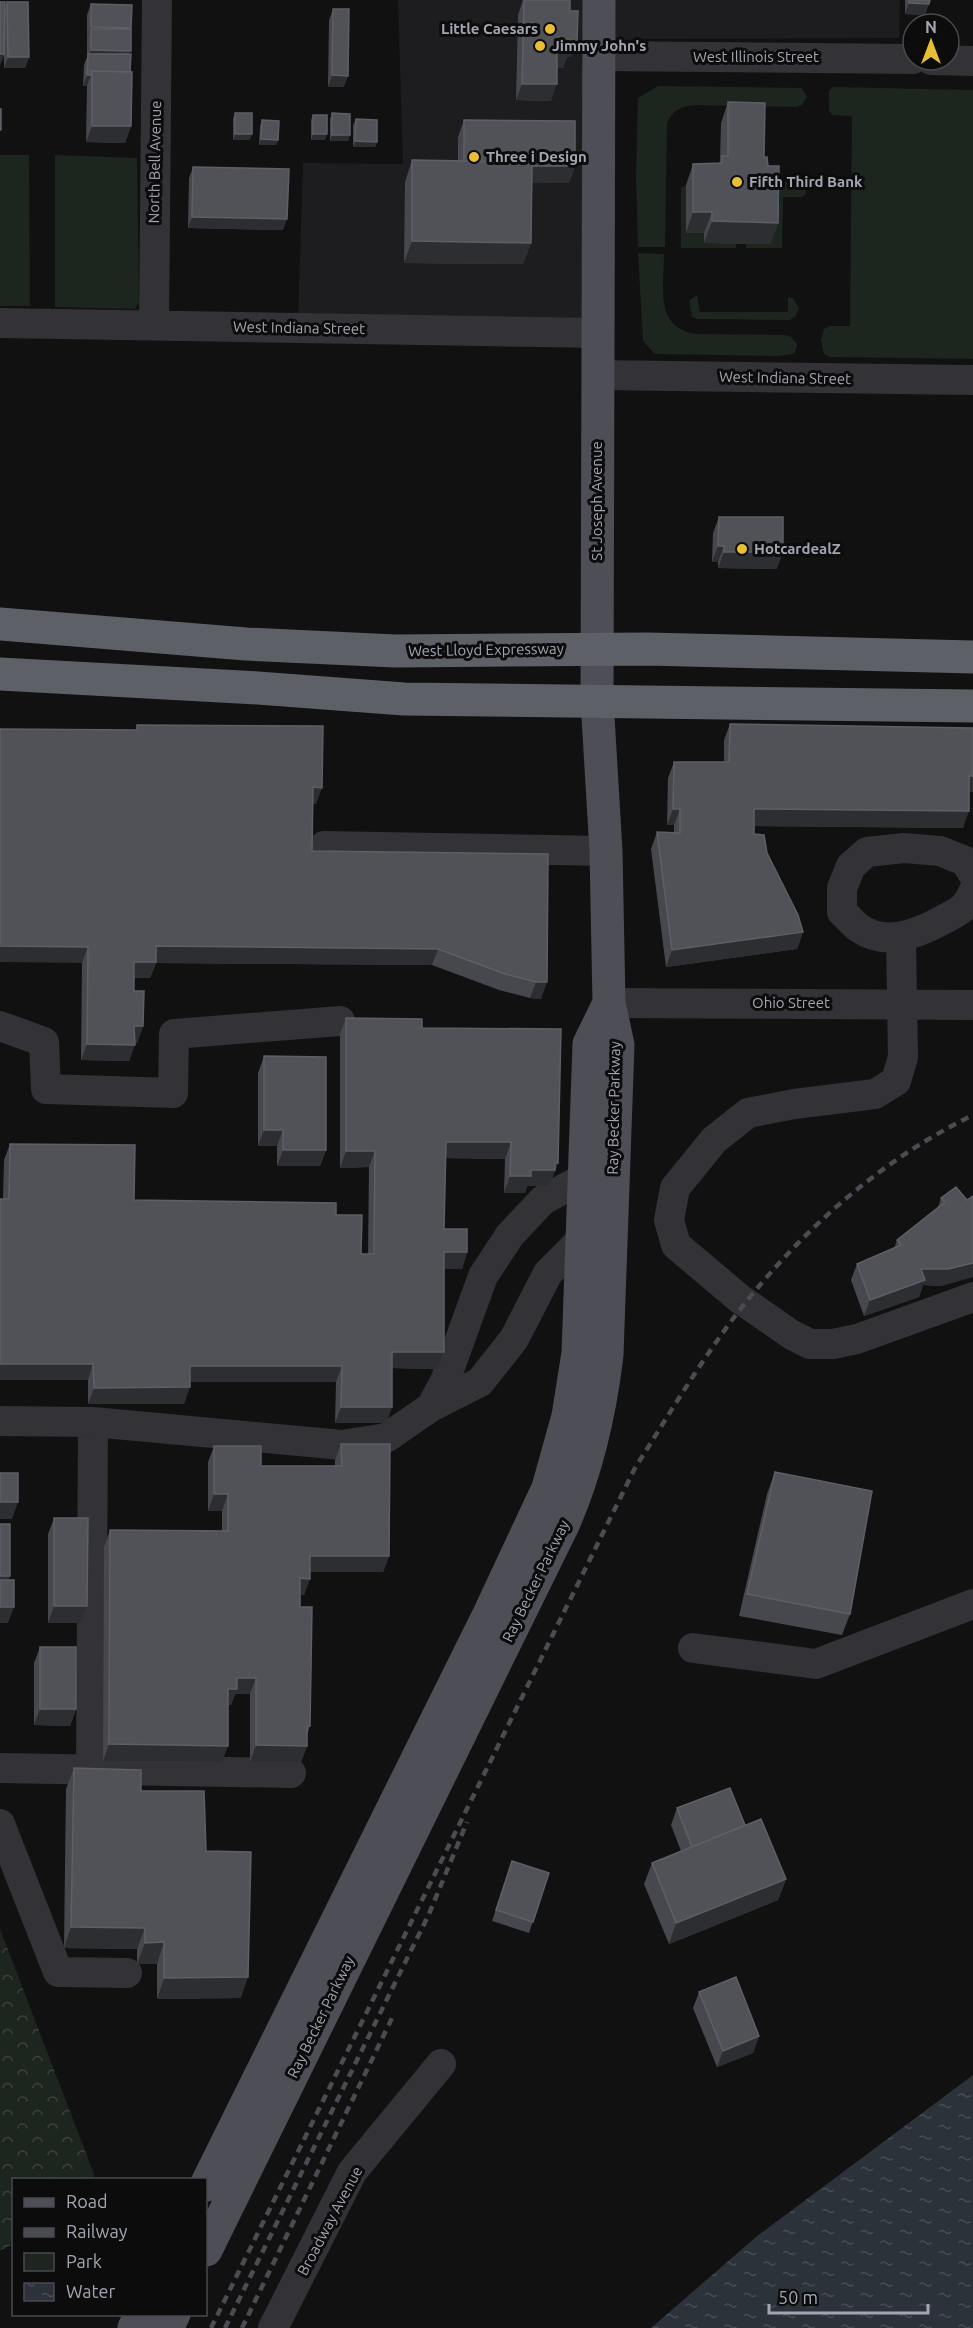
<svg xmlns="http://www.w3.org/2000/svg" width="973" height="2328" font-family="Ubuntu,sans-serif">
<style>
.built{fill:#1d1d1f}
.green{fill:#1d251f}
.forest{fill:url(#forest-crowns)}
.water{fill:url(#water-ripples)}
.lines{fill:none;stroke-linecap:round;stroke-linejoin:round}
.minor{stroke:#323237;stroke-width:30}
.major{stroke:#4e4f56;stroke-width:33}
.highway{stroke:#5e6068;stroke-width:33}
.rail{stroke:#4b4c52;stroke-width:4.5;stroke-dasharray:8 6;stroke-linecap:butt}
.wall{fill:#47484d}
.shaded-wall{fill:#2d2e31}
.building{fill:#515258;stroke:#5e5f66;stroke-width:1.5}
.poi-dot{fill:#e8bf33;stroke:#0c0c0d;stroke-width:2}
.labels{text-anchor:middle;stroke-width:6;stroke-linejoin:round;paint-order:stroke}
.poi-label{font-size:15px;font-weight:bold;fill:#a3a6b2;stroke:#0c0c0d;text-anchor:start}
.street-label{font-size:15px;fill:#a3a6b2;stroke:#0c0c0d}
</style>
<defs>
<pattern id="forest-crowns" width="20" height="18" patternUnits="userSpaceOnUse" patternTransform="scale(1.5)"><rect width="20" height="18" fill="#1d251f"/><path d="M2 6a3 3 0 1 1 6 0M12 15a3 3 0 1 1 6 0" fill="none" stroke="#3b423d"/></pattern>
<pattern id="water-ripples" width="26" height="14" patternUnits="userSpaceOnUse" patternTransform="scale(1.5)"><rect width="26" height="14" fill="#2b323a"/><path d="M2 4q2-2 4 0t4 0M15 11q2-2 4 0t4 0" fill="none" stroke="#474d54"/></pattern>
</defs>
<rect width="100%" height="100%" fill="#111112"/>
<path class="built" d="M398,0H900L899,38L636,39L614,41L608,326L298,319L303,163L403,164Z"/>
<path class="green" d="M658,86L802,88L807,97L802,105L795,107L696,105C682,106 672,110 667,124L665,247H638L636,177L638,98Z
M833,87L973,90V359L830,357L824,354L821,340L824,329L829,326H850L852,116L832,115L829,111V91Z
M0,155H29L30,306H0Z
M55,155L137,158L139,302L135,309L55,307Z
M780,178L796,179L806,188V194L802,197H783L782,248H746V243L771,204H780Z
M686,185V233H704V243H736V248H681V188Z
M638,253L664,254C664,287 654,327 695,334L785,335L791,337L797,344L796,350L793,354L777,356L655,354L643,341Z
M697,295L700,312H788V297L793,298L799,309L795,317L790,320L697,319L692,317L689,301Z"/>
<path class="forest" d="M0,1929L94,2174L93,2179L14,2180L13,2244L0,2251Z"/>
<path class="water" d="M973,2075V2328H651L756,2237Z"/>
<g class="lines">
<path class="minor" d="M599,56L913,59
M931,60L973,61
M0,323L597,333
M154,325L157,0
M597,375L973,380
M324,846L606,851
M973,874L965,861L940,851L904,848L867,852L851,866L842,888V912C848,917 853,924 859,928C885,946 914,935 939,922C957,912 965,911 973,892
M901,938L903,1057L896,1081L875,1094L794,1104L748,1113L714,1140L675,1188L669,1220L676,1245L740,1299L792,1335L810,1344H833L857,1339L973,1297
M609,1003L973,1005
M0,1026L44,1042L46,1089L173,1093L174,1034L340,1021
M431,1407L480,1382L514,1339L548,1273L582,1239
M0,1421L93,1422L342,1445L386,1438L431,1407L445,1381L483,1276L510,1235L543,1200L584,1178
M693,1648L816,1664L973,1604
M0,1768L291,1773
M91,1770L93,1422
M0,1824L58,1972L127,1973
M273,2328L352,2172L441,2064"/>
<path class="major" d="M206,2185L490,1612L548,1488L568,1416L578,1353L589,1044L609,1003
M206,2250L563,1525C587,1471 600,1413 607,1355L618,1045L609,1003L606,851L597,700L599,0
M134,2328L141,2314
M167,2328L174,2314"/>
<path class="highway" d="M0,624L246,644L395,651L647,649L973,657
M0,674L258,688L404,699L973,706"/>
<path class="rail" d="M211,2328L635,1468C668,1416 700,1362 738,1312C802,1230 879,1161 973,1115
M225,2328L429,1914L467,1822
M242,2328L394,2014"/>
</g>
<path class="wall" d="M523,0L571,57H567L563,68H557L551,101L516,100L518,15Z
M905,0H930L925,15L905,14Z
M7,2L29,57L25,68H4V55L0,65L5,9Z
M91,4L131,29L130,54L131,126L125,143L86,142L87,86H83L84,65L87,57V15Z
M333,9L344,87H328L329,20Z
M728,102L768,166L778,223L770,244L704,243V233H686V185L693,164L719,163L720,161L721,123Z
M235,113L250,140H233V119Z
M332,113L348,141H330V119Z
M313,115L325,140H311V120Z
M356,119L377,142L375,147H353V125Z
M262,120L278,140L276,145H259L260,126Z
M464,120L575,166L569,183L532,182L531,243L523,264L404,263L405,182L412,160L458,161V137Z
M193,167L283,230L188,228L189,178Z
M719,517L777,569L718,568V562H712L713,533Z
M730,724L969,792L963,828L754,826V834L767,853L803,932L797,949L666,967L651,849L657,832L674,833V825H667L668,778L674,762H724V740Z
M137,725L316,804H313L312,851L548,854L541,999L530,998L499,990L432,965L156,963L150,978H134V991L143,1026L137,1043H135L129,1061L81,1060L82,963Z
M346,1018L422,1028L558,1163L549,1186H527L525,1193H504L505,1159L446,1158L444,1229L467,1252L462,1269H444V1352L438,1369L392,1368V1407L386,1423H335L336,1382H190L184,1404H88V1380L3,1199L4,1160L10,1144L134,1200L336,1215L361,1254H368L369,1167L340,1168V1034Z
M264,1056L326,1150L320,1166H277V1146H258V1073Z
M956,1187L942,1286L923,1285L919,1297L864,1316L851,1280L857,1264L894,1249L897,1240L938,1208L941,1198Z
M341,1444L389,1556L383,1572H310L304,1595H300V1607L310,1726L307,1735V1746L301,1762H250V1694H235L231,1705H228L222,1762L103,1761L104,1547L110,1530L222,1531V1511H208V1462L214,1446L261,1466H335V1460Z
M775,1472L850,1614L842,1635L739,1616L767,1494Z
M54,1518L87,1606L81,1623H48V1534Z
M40,1647L76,1709L70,1726L34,1725V1663Z
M74,1768L141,1791L206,1851L241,1998L157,1999V1964H137V1949L64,1948L66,1789Z
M677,1808L745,1825L786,1879L778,1900L669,1944L644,1884L652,1863L681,1851L671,1825Z
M512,1861L549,1873L529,1933L492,1921Z
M699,1992L759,2036L753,2053L717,2067L693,2008Z"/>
<path class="shaded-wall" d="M909,3L929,4L925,15L905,14Z
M91,27L131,28L127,39L91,29L87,38Z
M569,40L577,41L571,57H567L563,68H551L557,52Z
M91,50L131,51L127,62L88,58Z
M0,54H4L0,65Z
M8,57H29L25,68H4Z
M87,75H91L87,86H83Z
M332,75L348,76L344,87H328Z
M522,84H557L551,101L516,100Z
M92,126H131L125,143L86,142Z
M235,134H252L250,140H233Z
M313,134H327L325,140H311Z
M332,135H350L348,141H330Z
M261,139L278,140L276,145H259Z
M355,141L377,142L375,147H353Z
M464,166H575L569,183L458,182Z
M693,212H712L704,233H686Z
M192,217L287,219L283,230L188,228Z
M712,221L778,223L770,244L704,243Z
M412,241L531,243L523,264L404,263Z
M718,546H724L718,562H712Z
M724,552H783L777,569L718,568Z
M969,776H973V792H963Z
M313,787L322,788L316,804H307Z
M673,809H680L674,825H667Z
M754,809L969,811L963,828L748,826Z
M803,932L797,949L666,967L672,950Z
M0,946L88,947L82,963L0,962Z
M156,946L438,949L432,965L156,963L150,978H128L134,962Z
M536,982H547L541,999L530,998Z
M134,1026H143L137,1043H128Z
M87,1044L135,1045L129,1061L81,1060Z
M264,1130H283L277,1146H258Z
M446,1142H511L505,1159L440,1158Z
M283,1150H326L320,1166H277Z
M346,1151H375L369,1167L340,1168Z
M555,1163H558L549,1186H527L525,1193H504L510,1176Z
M444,1252H467L462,1269H438Z
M973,1263V1277L942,1286L923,1285L919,1297L864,1316L870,1300L921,1269Z
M392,1352H444L438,1369L386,1368Z
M0,1364H93L88,1380H0Z
M190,1366H342L336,1382H184Z
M190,1387L184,1404H88L94,1388Z
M341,1407H392L386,1423H335Z
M214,1494H228L222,1511H208Z
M0,1502H18L12,1519H0Z
M310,1556H389L383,1572H304Z
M0,1576H10L5,1592H0Z
M300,1578L310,1579L304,1595H294Z
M54,1606H87L81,1623H48Z
M0,1607H14L8,1623H0Z
M237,1678H256L250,1694H235L231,1705H222L228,1689Z
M40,1709H76L70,1726L34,1725Z
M109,1744L228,1746L222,1762L103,1761Z
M256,1745L307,1746L301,1762H250Z
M786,1879L778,1900L669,1944L676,1923Z
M71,1927L145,1928L137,1949L64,1948Z
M164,1942L157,1964H137L145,1943Z
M248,1977L241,1998L157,1999L164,1978Z
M759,2036L753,2053L717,2067L723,2051Z"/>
<path class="building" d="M524,0H570V11H578L577,41L569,40V52H557V84H522Z
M909,0H930L929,4L909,3Z
M0,2H5L4,54H0Z
M7,2H28L29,57H8Z
M91,4L132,5L131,28L91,27Z
M333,9H349L348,76L332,75Z
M91,29H131V51L91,50Z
M88,54H131L130,72L92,71L91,75H87Z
M92,71L132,72L131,126H92Z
M728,102L765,103L764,157H767L768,166H779L778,223L712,221V212H693V164L722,163V156H728Z
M0,109H1V130H0Z
M235,113H252V134H235Z
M332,113L350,114V135H332Z
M313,115H327V134H313Z
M356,119L377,120V142L355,141Z
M262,120L279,121L278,140L261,139Z
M464,120L575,121V166H532V162L464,161Z
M412,160L532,162L531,243L412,241Z
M193,167L289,169L287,219L192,217Z
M719,517H783V552H724V546H718Z
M730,724L973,728V776H969V811L754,809V834L764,835L767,853L798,915L803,932L672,950L657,832L680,833V809H673L674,762H729Z
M137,725L323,726L322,788L313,787L312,851L548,854L547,982H536L505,974L438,949L156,946V962H134V991H144L143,1026H134L135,1045L87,1044L88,947L0,946V729L137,730Z
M346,1018L422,1019V1028L561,1029L558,1163H555V1170H531V1176H510L511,1142H446L444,1229H467V1252H444V1352H392V1407H341L342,1366H190V1387L94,1388L93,1364H0V1199H9L10,1144L135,1145L134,1200L336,1203V1215H362L361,1254H374L375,1151H346Z
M264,1056L326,1057V1150H283V1130H264Z
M956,1187L967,1200L973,1196V1263L948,1269H921L925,1280L870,1300L857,1264L901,1245L897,1240L945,1202L941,1198Z
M341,1444H390L389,1556H310V1579L300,1578V1607H312L310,1726H307V1746L256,1745V1678H237V1689H228V1746L109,1744L110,1530L228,1531V1494H214V1446H261V1466H342Z
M775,1472L872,1491L850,1614L747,1594Z
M0,1473H18V1502H0Z
M54,1518H88L87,1606H54Z
M0,1524H10V1576H0Z
M0,1580H14V1607H0Z
M40,1647H76V1709H40Z
M74,1768L141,1770V1791H204L206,1851L251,1852L248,1977L164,1978V1942L145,1943V1928L71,1927Z
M730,1788L745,1825L692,1847L677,1808Z
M761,1819L786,1879L676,1923L652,1863Z
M512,1861L549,1873L533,1922L496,1910Z
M736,1977L759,2036L723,2051L699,1992Z"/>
<g class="poi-dot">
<circle cx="550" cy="29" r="6"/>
<circle cx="540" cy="46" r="6"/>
<circle cx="474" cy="157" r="6"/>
<circle cx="737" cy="182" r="6"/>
<circle cx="742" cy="549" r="6"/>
</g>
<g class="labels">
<g class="poi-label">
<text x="538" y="34" text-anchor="end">Little Caesars</text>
<text x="552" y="51">Jimmy John's</text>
<text x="486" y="162">Three i Design</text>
<text x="749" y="187">Fifth Third Bank</text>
<text x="754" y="554">HotcardealZ</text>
</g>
<g class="street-label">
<text x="756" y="62">West Illinois Street</text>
<text transform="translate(155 162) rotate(-89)" y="5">North Bell Avenue</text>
<text transform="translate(299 328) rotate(1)" y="5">West Indiana Street</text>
<text transform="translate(785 378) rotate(1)" y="5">West Indiana Street</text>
<text transform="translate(597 501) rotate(-90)" y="5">St Joseph Avenue</text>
<text transform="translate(486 650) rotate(-1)" y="5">West Lloyd Expressway</text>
<text x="791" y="1008">Ohio Street</text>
<text transform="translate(614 1108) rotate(-89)" y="5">Ray Becker Parkway</text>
<text transform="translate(536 1581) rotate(-64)" y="5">Ray Becker Parkway</text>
<text transform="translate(321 2017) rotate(-64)" y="5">Ray Becker Parkway</text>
<text transform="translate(330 2221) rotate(-62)" y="5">Broadway Avenue</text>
</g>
</g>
<rect x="12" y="2178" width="195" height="138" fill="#0c0c0d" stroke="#484a4f" stroke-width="1.5"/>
<rect x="24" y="2198" width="30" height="9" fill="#4e4f56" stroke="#484a4f" stroke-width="1.5"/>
<text x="66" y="2208" font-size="18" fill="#a3a6b2">Road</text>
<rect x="24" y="2228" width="30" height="9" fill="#4b4c52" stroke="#484a4f" stroke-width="1.5"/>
<text x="66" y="2238" font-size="18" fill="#a3a6b2">Railway</text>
<rect x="24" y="2253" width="30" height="18" fill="#1d251f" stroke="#484a4f" stroke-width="1.5"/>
<text x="66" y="2268" font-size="18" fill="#a3a6b2">Park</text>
<rect x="24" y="2283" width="30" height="18" fill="url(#water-ripples)" stroke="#484a4f" stroke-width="1.5"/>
<text x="66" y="2298" font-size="18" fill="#a3a6b2">Water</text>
<g transform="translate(931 42)"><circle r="28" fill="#0c0c0d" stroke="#484a4f" stroke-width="1.5"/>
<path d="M0-4.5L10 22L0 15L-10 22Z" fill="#e8bf33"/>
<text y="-9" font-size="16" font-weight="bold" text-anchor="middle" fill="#a3a6b2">N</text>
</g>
<path d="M769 2304v9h159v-9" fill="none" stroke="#a3a6b2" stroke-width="3"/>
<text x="778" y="2304" font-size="18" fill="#a3a6b2" stroke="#0c0c0d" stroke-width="4.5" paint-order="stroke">50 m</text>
</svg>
